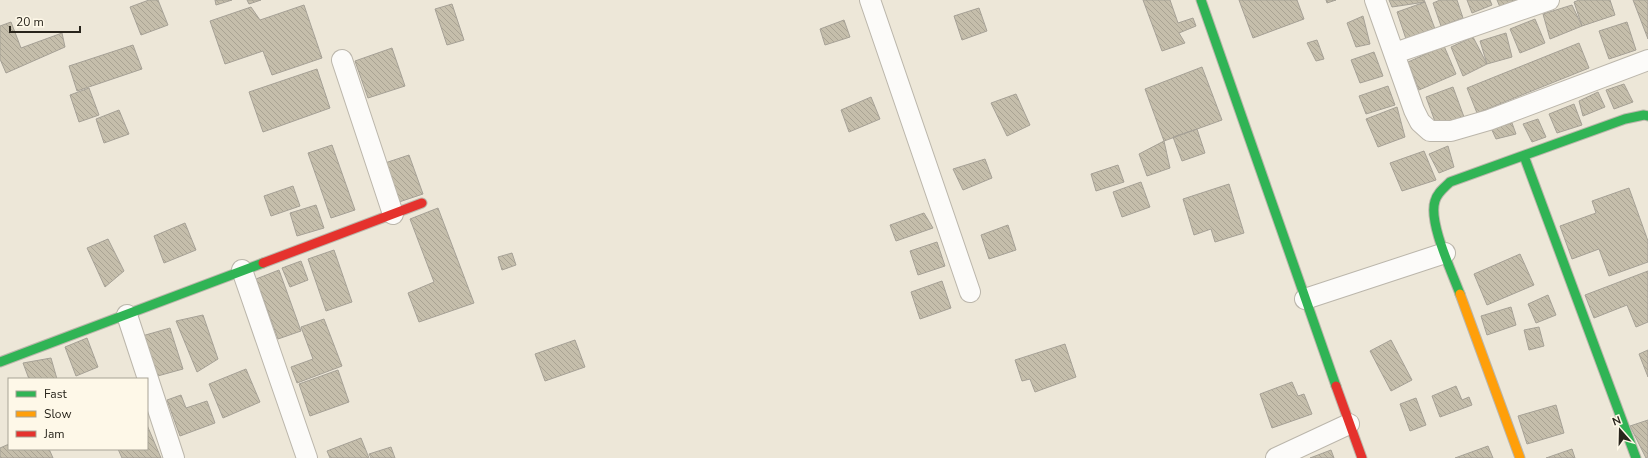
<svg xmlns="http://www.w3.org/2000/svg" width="1648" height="458" font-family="'Nunito Sans',sans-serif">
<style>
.building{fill:url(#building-back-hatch);stroke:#a6a196}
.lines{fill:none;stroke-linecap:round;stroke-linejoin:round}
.street-casing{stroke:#bbb6ab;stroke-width:22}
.fast-casing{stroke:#bbb6ab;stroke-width:11}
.slow-casing{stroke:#bbb6ab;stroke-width:11}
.jam-casing{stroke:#bbb6ab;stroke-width:11}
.street{stroke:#fcfbf9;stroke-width:20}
.fast{stroke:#30b455;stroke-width:9}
.slow{stroke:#ff9f0a;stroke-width:9}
.jam{stroke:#e5322d;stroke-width:9}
</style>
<defs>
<pattern id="building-back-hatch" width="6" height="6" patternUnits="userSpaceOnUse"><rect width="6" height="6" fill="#c5beab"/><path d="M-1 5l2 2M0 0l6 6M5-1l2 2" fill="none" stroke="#a9a393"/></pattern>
</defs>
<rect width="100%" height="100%" fill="#ede7d8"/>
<path class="building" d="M149,0H158L168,25L141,35L130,7Z
M215,0H232L216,5Z
M247,0H261L249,4Z
M1143,0H1170L1178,23L1193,18L1196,26L1179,33L1185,43L1162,51Z
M1239,0H1297L1304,19L1253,38Z
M1326,0H1336L1327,3Z
M1389,0H1424L1425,2L1392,7Z
M1440,0H1457L1463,18L1441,26L1433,3Z
M1467,0H1490L1492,5L1472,13Z
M1497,0H1517L1500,7Z
M1579,0H1610L1615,15L1582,26L1574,2Z
M1633,0H1648V39Z
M1425,2L1435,29L1406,39L1397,12Z
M452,4L464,40L447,45L435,9Z
M304,5L322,58L272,75L263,51L225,64L210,21L251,7L260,20Z
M1572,5L1582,26L1550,39L1543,14Z
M979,8L987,31L962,40L954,16Z
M1363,16L1370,44L1356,47L1347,23Z
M1535,19L1545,43L1520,53L1510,29Z
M844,20L850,37L825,45L820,29Z
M11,22L21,48L62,33L65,47L6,73L0,59V26Z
M1627,22L1636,50L1609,59L1599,31Z
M1506,33L1512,57L1487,64L1480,41Z
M1473,37L1487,64L1463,76L1451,47Z
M1317,40L1324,59L1316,61L1307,43Z
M1579,43L1589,68L1477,113L1467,88Z
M133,45L142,69L77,91L69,66Z
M1444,46L1456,74L1419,90L1408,62Z
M392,48L405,86L368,98L355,61Z
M1374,52L1383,76L1360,83L1351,60Z
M1202,67L1222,120L1164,141L1145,89Z
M317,69L330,108L263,132L249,92Z
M1624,84L1633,102L1614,109L1606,90Z
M1388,86L1395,105L1366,114L1359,96Z
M1453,87L1464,117L1437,127L1426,97Z
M89,88L99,115L79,122L70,95Z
M1598,92L1605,107L1583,116L1579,101Z
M1016,94L1030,125L1007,136L991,103Z
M871,97L880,119L849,132L841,110Z
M1574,104L1582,125L1557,133L1549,114Z
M1397,107L1405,137L1378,147L1366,119Z
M119,110L129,134L104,143L96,119Z
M1538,119L1546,137L1532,142L1523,124Z
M1512,123L1516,134L1496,139L1491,128Z
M1197,129L1205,153L1182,161L1173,137Z
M1164,141L1170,168L1147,176L1139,154Z
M332,145L355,210L331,218L308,153Z
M1448,146L1454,167L1439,173L1429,154Z
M1424,151L1436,180L1402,191L1390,163Z
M409,155L423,194L399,202L385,163Z
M985,159L992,178L963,190L953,169Z
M1118,165L1124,182L1096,191L1091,174Z
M1141,182L1150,207L1122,217L1113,192Z
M1229,184L1244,233L1215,242L1211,229L1194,235L1183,199Z
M293,186L300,206L271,216L264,196Z
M1629,188L1648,241V262L1609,276L1599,249L1572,259L1560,226L1596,213L1592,201Z
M316,205L324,228L297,236L290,213Z
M438,208L474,303L419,322L408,293L434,282L410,219Z
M924,213L933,228L896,241L890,225Z
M185,223L196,250L164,263L154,236Z
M1008,225L1016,250L989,259L981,235Z
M108,239L124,271L105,287L87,248Z
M937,242L945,266L918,275L910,251Z
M334,250L352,302L326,311L308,259Z
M512,253L516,265L502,270L498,257Z
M1520,254L1534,285L1487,305L1474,274Z
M301,261L308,280L290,287L282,268Z
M279,270L301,331L278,339L256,279Z
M1648,271V322L1636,327L1627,305L1594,318L1585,295Z
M942,281L951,308L920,319L911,292Z
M1548,295L1556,315L1536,323L1528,304Z
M1511,307L1516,325L1487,335L1481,316Z
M203,315L218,359L197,372L176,321Z
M324,319L342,366L297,383L291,367L313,359L301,327Z
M1539,327L1544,346L1529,350L1524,330Z
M170,328L183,369L154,377L142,336Z
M87,338L98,367L76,376L65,347Z
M575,340L585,367L545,381L535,354Z
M1391,340L1412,380L1391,391L1370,351Z
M1065,344L1076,377L1035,392L1030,379L1022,381L1015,360Z
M1648,350V377L1639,354Z
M51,358L57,379H29L23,363Z
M246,369L260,402L223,418L209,384Z
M338,370L349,402L310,416L299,384Z
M1292,382L1298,396L1304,394L1312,414L1272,428L1260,394Z
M1456,386L1462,400L1469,397L1472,405L1440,417L1432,396Z
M181,395L186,408L207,401L215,423L180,436L167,400Z
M1416,398L1426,425L1410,431L1400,404Z
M1556,405L1564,433L1527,444L1518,416Z
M1648,420V457L1646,458L1630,426Z
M147,425L161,458H122L118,449H147Z
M361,438L369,458H330L327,451Z
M9,444V449H49L53,458H0V448Z
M1488,446L1493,458H1455Z
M391,447L395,458H371L369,454Z
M1572,449L1575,458H1546Z
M1331,450L1334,458H1310Z"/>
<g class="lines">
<defs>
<path id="street" d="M870,0L970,292
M1375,0L1414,110L1420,122L1430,131H1451L1489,120L1648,60
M1395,53L1549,0
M342,60L393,214
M242,270L307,458
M1305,299L1445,253
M127,315L174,458
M1276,458L1349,424"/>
<path id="fast" d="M1201,0L1336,386
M1524,156L1636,458
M1460,294C1452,272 1428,222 1435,201C1437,193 1444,188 1450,182L1625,119L1644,115L1648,116
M0,362L263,263"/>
<path id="slow" d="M1460,294L1520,458"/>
<path id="jam" d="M263,263L422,203
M1336,386L1362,458"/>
</defs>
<use href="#street" class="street-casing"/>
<use href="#fast" class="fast-casing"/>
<use href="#slow" class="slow-casing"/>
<use href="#jam" class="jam-casing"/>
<use href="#street" class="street"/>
<use href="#fast" class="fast"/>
<use href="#slow" class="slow"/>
<use href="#jam" class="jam"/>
</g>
<rect x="8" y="378" width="140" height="72" fill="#fef8e8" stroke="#a8a396"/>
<rect x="16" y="391" width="20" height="6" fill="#30b455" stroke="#a8a396"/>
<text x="44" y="398" font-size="12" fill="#28241b">Fast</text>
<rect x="16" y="411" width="20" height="6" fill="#ff9f0a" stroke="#a8a396"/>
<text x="44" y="418" font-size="12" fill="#28241b">Slow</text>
<rect x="16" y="431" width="20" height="6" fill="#e5322d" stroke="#a8a396"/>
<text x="44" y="438" font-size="12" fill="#28241b">Jam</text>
<g transform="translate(1620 430) rotate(340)" stroke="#fef8e8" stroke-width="3" paint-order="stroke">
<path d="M0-3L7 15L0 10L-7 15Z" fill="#28241b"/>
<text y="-6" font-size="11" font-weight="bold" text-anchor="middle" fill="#28241b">N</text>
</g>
<path d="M10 26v6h70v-6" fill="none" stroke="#28241b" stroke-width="2"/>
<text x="16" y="26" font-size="12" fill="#28241b" stroke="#fef8e8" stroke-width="3" paint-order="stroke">20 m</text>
</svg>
